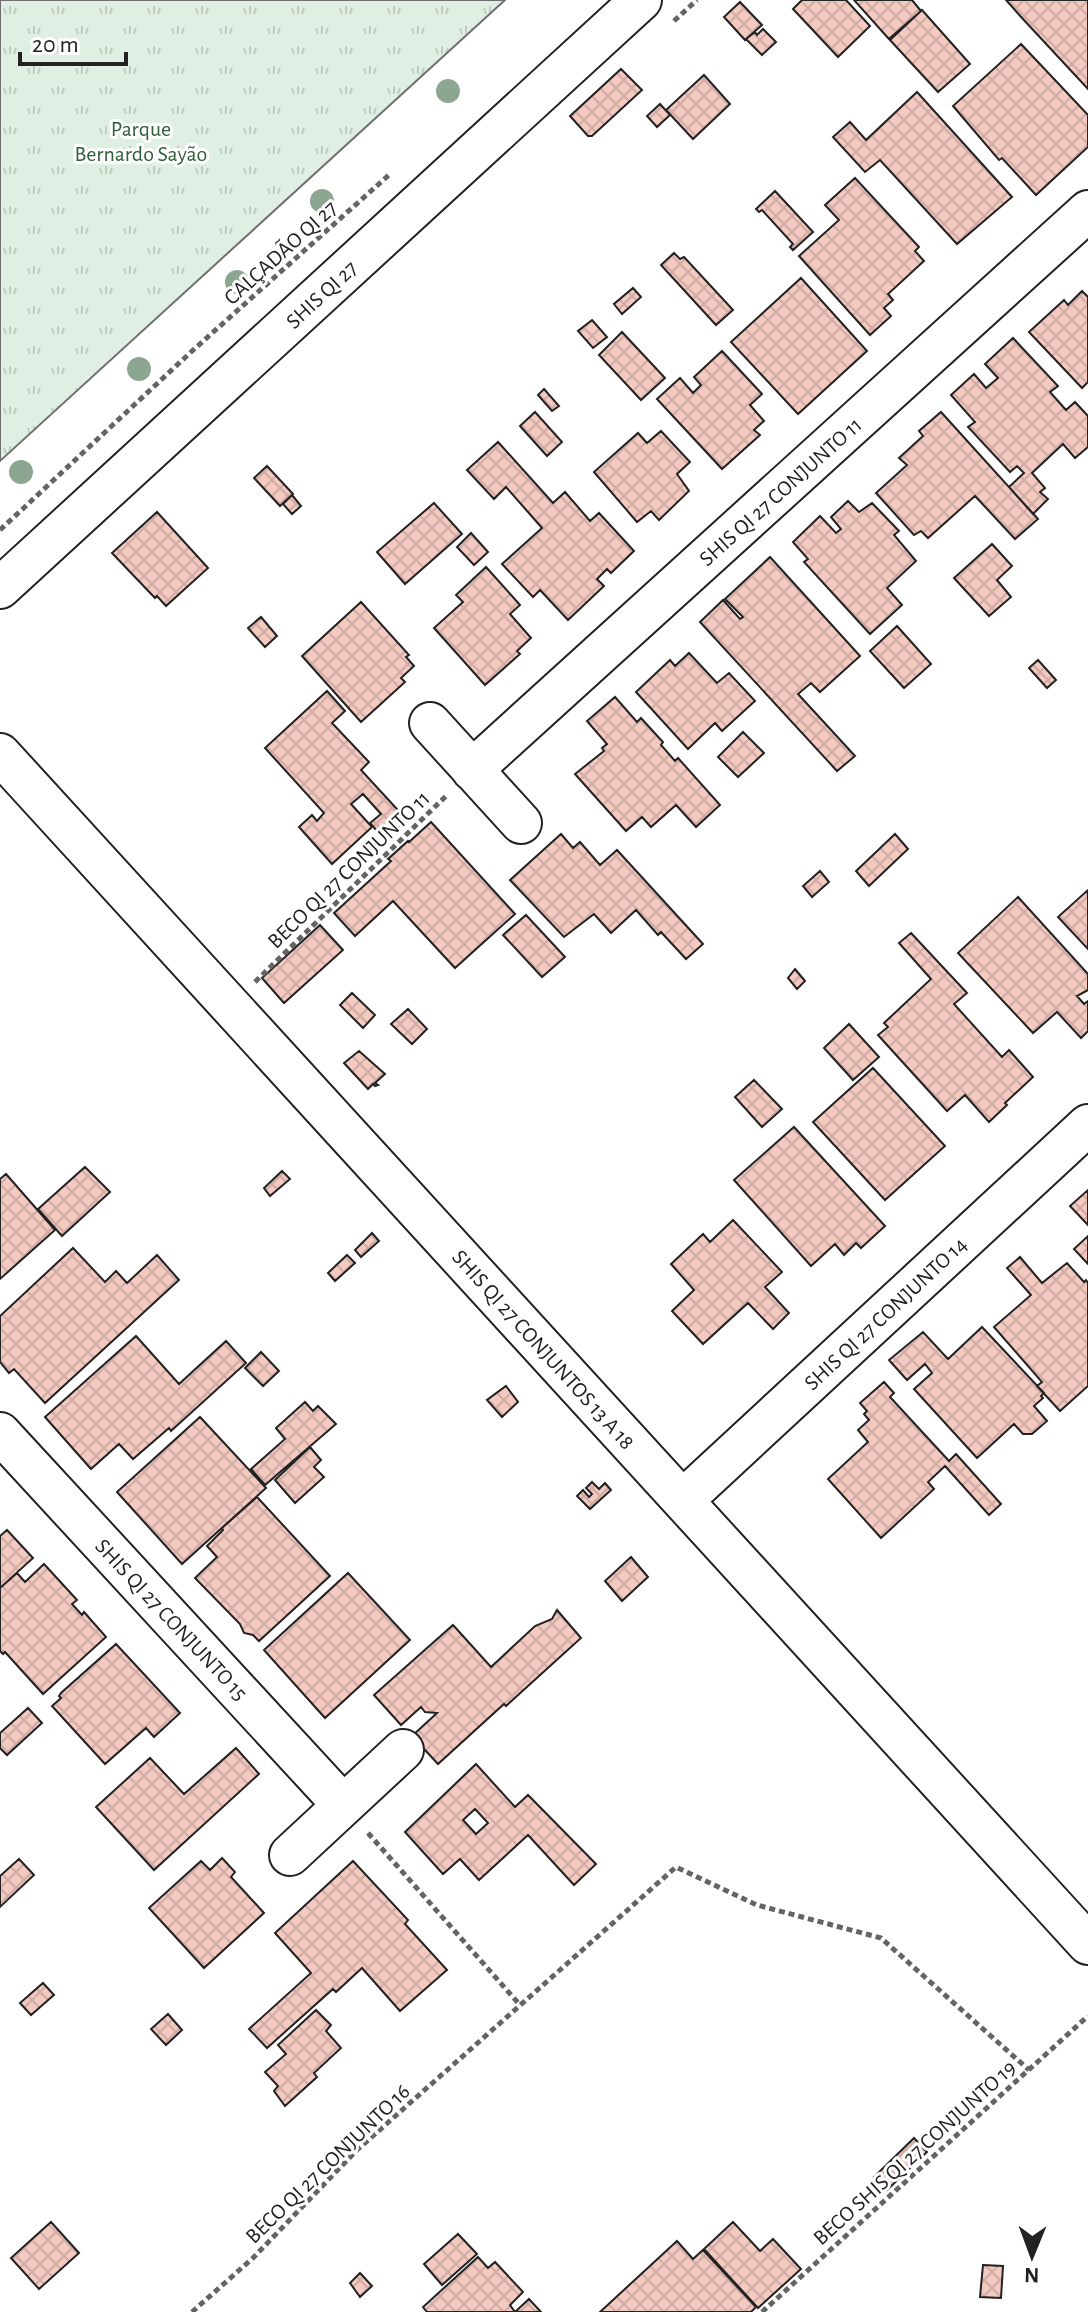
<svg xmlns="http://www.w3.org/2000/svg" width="1088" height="2312" font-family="'Alegreya Sans',sans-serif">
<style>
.park{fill:url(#park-tufts);stroke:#6f6f6f;stroke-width:2}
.building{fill:url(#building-cross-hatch);stroke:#222;stroke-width:2;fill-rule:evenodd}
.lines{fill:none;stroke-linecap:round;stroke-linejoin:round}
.minor-casing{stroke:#222;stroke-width:44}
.path{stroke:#646464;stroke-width:5;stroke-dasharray:6 4;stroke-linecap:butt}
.minor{stroke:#fff;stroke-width:40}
.tree{fill:#8da692}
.labels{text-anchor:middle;stroke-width:6;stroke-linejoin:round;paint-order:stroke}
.park-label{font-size:22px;fill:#2f5e38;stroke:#fff}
.street-label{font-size:22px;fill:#222;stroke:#fff}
</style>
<defs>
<pattern id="park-tufts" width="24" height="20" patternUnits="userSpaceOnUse" patternTransform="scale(2)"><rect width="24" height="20" fill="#e0efe3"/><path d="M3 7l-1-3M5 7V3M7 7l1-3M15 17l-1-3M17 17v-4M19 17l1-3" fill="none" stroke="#c0cdc2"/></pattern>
<pattern id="building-cross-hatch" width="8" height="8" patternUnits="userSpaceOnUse" patternTransform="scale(2)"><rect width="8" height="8" fill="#f3c9c0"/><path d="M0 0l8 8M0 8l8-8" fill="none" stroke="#d0aca5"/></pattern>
</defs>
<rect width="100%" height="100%" fill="#fff"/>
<path class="park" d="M0,0H505L0,461Z"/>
<path class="building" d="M802,0H846L870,26L838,57L793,9Z
M854,0H912L921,11L889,39Z
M1006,0H1088V89L1022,18Z
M740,2L762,25L745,40L724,17Z
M922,10L970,64L938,92L890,40Z
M763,29L776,42L762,55L746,39L755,32L757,35Z
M1021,44L1088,115V147L1036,195L1002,158L999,160L953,106Z
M621,69L642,90L592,136H588L570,116Z
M704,75L730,104L693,139L666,110Z
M917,92L1012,197L957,244L880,160L865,172L833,137L850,122L866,140Z
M660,104L670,115L657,127L647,116Z
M855,178L919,247L915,251L924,261L888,294L893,300L884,308L891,316L870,335L799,256L839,220L825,205Z
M775,191L813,232L793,250L790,247L793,244L762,210L759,212L756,209Z
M674,253L680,259L684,257L733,310L716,325L661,265Z
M801,278L867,351L798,414L731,342Z
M633,288L641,297L622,314L614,304Z
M1082,291L1088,297V382L1082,388L1029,332L1064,300L1068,305Z
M592,320L607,337L593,348L578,331Z
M622,332L665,378L641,400L599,355Z
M1013,338L1058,386L1050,392L1066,410L1075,402L1088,416V447L1075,458L1063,444L1032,473L1045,488L1040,492L1048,499L1033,514L1009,487L1024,473L1017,466L1010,472L968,427L975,422L951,395L974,374L986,388L998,378L985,364Z
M722,351L762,394L750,405L764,421L754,430L760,435L722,469L657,399L680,378L693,393L701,385L694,377Z
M544,389L559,406L552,411L538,395Z
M535,412L562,442L547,456L520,426Z
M941,412L1038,519L1015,539L975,496L928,538L921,531L914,535L876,493L907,465L899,458L923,436L919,431Z
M661,431L690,462L677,474L689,491L659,520L651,511L637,522L594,472L638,433L647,443Z
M498,442L553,503L565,492L590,521L599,513L634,551L611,573L607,569L597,579L604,586L568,620L540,590L533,597L502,564L542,528L506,487L494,499L467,470Z
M267,466L293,494L280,506L254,478Z
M292,495L301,506L292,514L283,504Z
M848,501L859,512L872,503L899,531L894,535L916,561L887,588L902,605L870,634L804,562L808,559L793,542L820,516L836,533L841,529L831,517Z
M434,503L462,534L405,584L377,552Z
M157,512L208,568L166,606L157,596L155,598L112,553Z
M471,533L488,552L474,565L457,547Z
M992,544L1012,566L997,580L1011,597L989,616L954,578Z
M770,557L860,656L820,692L811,683L798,694L855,756L837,771L700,622L723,600L740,619L743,617L725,599Z
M486,567L520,605L510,614L531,638L517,651L520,654L485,685L434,628L463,602L456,595Z
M361,602L409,655L406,657L414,666L401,678L405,682L361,722L302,656Z
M261,617L277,636L265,647L248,628Z
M897,626L931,664L904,688L870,651Z
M689,653L717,683L729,673L755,701L722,731L715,723L688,749L636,692L670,660L675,666Z
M1038,660L1056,680L1047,688L1029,668Z
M327,691L345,711L332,723L369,762L361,770L407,820L385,840L370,823L381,814L363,794L351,804L372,827L332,864L299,827L312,815L317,821L324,813L265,748Z
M615,697L637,722L641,718L663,742L661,745L675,761L678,758L720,805L696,827L676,805L651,827L642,817L626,831L575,774L604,751L602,748L607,744L587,721Z
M743,732L764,753L738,777L718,757Z
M431,822L515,914L455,968L393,901L355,936L334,913L391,861L388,859L408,841L409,842Z
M561,834L573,848L580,842L600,865L617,850L703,944L686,959L661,932L658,935L636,910L611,933L594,914L564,937L510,880Z
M895,834L908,849L869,886L856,871Z
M820,871L829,882L812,897L803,886Z
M1088,890V949L1058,917Z
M1018,897L1088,974V990L1077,996L1084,1004L1088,1001V1031L1081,1038L1057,1012L1033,1033L958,953Z
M526,915L565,957L542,977L503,935Z
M320,925L343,950L284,1003L262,978Z
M911,933L967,993L954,1004L1002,1057L1009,1050L1033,1077L1005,1103L1007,1105L989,1122L965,1095L947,1111L878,1035L888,1027L884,1023L931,979L899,943Z
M795,969L805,981L797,989L788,978Z
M352,993L375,1015L363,1028L340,1005Z
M408,1009L427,1029L412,1044L391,1024Z
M849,1024L879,1057L853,1080L824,1048Z
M359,1051L385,1074L375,1083L378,1085L375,1086L373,1084L368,1089L344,1063Z
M873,1068L945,1146L885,1200L813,1122Z
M754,1080L782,1109L762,1127L735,1097Z
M794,1127L885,1226L861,1248L856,1243L844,1255L835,1244L811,1266L734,1180Z
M85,1167L110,1192L62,1236L38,1209Z
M282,1171L290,1179L270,1196L264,1188Z
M6,1174L55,1230L0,1279V1179Z
M1088,1190V1225L1070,1206Z
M733,1220L782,1272L765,1287L789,1313L773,1329L748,1303L703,1344L672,1311L694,1290L671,1264L703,1234L710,1242Z
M372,1233L379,1241L361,1257L355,1250Z
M1088,1236V1264L1074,1249Z
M73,1248L105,1282L116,1271L127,1283L157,1255L179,1280L45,1403L14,1369L9,1373L0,1362V1316Z
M347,1255L355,1263L335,1281L328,1273Z
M1020,1257L1042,1283L1067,1263L1084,1282L1086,1280L1088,1283V1386L1060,1411L1037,1386L1042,1382L994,1327L1031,1295L1007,1268Z
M982,1327L1044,1393L1041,1396L1043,1398L1034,1406L1047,1421L1032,1434H1023L1014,1424L977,1458L914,1389L932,1373L925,1364L907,1380L889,1360L923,1332L948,1359Z
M136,1336L179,1384L226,1341L246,1363L171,1431L169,1428L133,1459L119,1444L91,1469L45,1417Z
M261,1352L279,1371L263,1386L245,1368Z
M884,1382L894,1393L890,1397L949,1461L956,1454L1001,1504L989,1515L945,1466L928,1482L934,1489L881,1538L828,1479L868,1442L858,1430L869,1420L864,1414L867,1411L860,1403Z
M506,1386L518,1402L502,1417L487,1400Z
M305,1402L313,1411L318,1406L336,1424L265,1485L251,1469L285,1439L276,1428Z
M200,1417L266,1488L182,1564L117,1492Z
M310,1447L321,1460L314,1467L324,1477L295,1503L275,1480Z
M592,1482L599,1489L605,1483L611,1490L590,1509L577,1496L583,1490L589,1497L592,1494L586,1488Z
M257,1497L330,1576L259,1641L253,1635L244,1633L240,1624L195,1578L217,1557L207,1546L223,1530L222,1528Z
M7,1530L33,1558L0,1588V1536Z
M631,1557L648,1577L622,1601L605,1581Z
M44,1564L77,1600L72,1604L82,1615L84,1612L106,1637L43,1694L5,1652L3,1654L0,1651V1588L17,1573L25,1582Z
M348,1573L410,1640L325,1718L264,1650Z
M557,1610L581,1638L506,1706L504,1704L438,1764L412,1736L437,1713L425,1712L421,1707L401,1725L374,1695L453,1625L491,1667L535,1626L552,1619Z
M116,1644L180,1713L154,1737L146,1728L105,1764L52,1706L61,1698L59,1696L61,1693Z
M28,1708L42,1723L7,1755L0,1748V1733Z
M236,1748L259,1774L154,1870L96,1807L150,1758L184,1794Z
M476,1764L515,1807L528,1795L596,1864L574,1885L528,1835L479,1880L460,1859L443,1874L405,1832ZM475,1809L488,1823L476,1834L463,1820Z
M222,1858L235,1872L231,1877L264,1913L204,1968L149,1908L201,1861L210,1870Z
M19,1859L34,1875L0,1907V1876Z
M353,1861L408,1920L405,1924L447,1970L400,2011L362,1968L336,1992L333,1989L267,2048L249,2029L311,1973L275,1933Z
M43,1983L54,1995L31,2015L20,2003Z
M316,2010L331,2025L326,2031L341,2048L314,2073L317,2077L285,2106L274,2091L278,2086L265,2072L286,2054L278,2045Z
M168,2014L182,2030L166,2045L151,2029Z
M914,2138L927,2152L887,2190L874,2177Z
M51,2222L79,2253L39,2289L11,2258Z
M733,2222L760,2251L773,2239L801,2269L758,2308L704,2249Z
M458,2234L477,2254L442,2285L424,2264Z
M677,2241L693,2259L703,2250L756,2307L751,2312H600Z
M478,2257L488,2268L495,2262L523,2292L510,2305L515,2312H427L423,2307Z
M983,2265L1003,2266L1001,2298L980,2297Z
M360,2273L372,2286L360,2297L350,2283Z
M529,2299L541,2312H515Z"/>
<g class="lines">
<defs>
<path id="minor" d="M0,588L641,0
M430,723L521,823
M0,754L1088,1944
M472,770L1088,211
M0,1433L343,1805
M683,1500L1088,1125
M290,1855L403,1750"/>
</defs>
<use href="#minor" class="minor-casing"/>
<path class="path" d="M674,21L697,0
M0,530L191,352L390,174
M255,982L446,796
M368,1833L520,2005
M192,2312L253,2258L357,2150L676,1867L757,1905L881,1938L1029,2070
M762,2312L1088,2016"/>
<use href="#minor" class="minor"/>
</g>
<g class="tree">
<circle cx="448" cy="91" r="12"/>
<circle cx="322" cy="201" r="12"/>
<circle cx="237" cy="282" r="12"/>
<circle cx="139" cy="369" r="12"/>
<circle cx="21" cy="472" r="12"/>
</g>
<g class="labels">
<g class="park-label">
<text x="141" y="136">Parque<tspan x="141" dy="25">Bernardo Sayão</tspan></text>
</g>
<g class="street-label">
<text transform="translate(280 252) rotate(-42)" y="8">CALÇADÃO QI 27</text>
<text transform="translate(321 294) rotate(-43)" y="8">SHIS QI 27</text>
<text transform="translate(780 491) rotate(-42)" y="8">SHIS QI 27 CONJUNTO 11</text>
<text transform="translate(348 869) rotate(-44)" y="8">BECO QI 27 CONJUNTO 11</text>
<text transform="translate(885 1313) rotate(-43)" y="8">SHIS QI 27 CONJUNTO 14</text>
<text transform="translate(544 1349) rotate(48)" y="8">SHIS QI 27 CONJUNTOS 13 A 18</text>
<text transform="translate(172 1619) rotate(47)" y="8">SHIS QI 27 CONJUNTO 15</text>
<text transform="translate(914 2152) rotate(-42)" y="8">BECO SHIS QI 27 CONJUNTO 19</text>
<text transform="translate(327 2163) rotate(-44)" y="8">BECO QI 27 CONJUNTO 16</text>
</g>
</g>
<g transform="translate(1032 2256) rotate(181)" stroke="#ffffff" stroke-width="6" paint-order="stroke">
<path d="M0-6L14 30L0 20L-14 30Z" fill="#222222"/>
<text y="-12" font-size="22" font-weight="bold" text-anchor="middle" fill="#222222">N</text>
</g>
<path d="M20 52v12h106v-12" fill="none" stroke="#222222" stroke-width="4"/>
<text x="32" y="52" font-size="24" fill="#222222" stroke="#ffffff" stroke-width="6" paint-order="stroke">20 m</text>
</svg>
